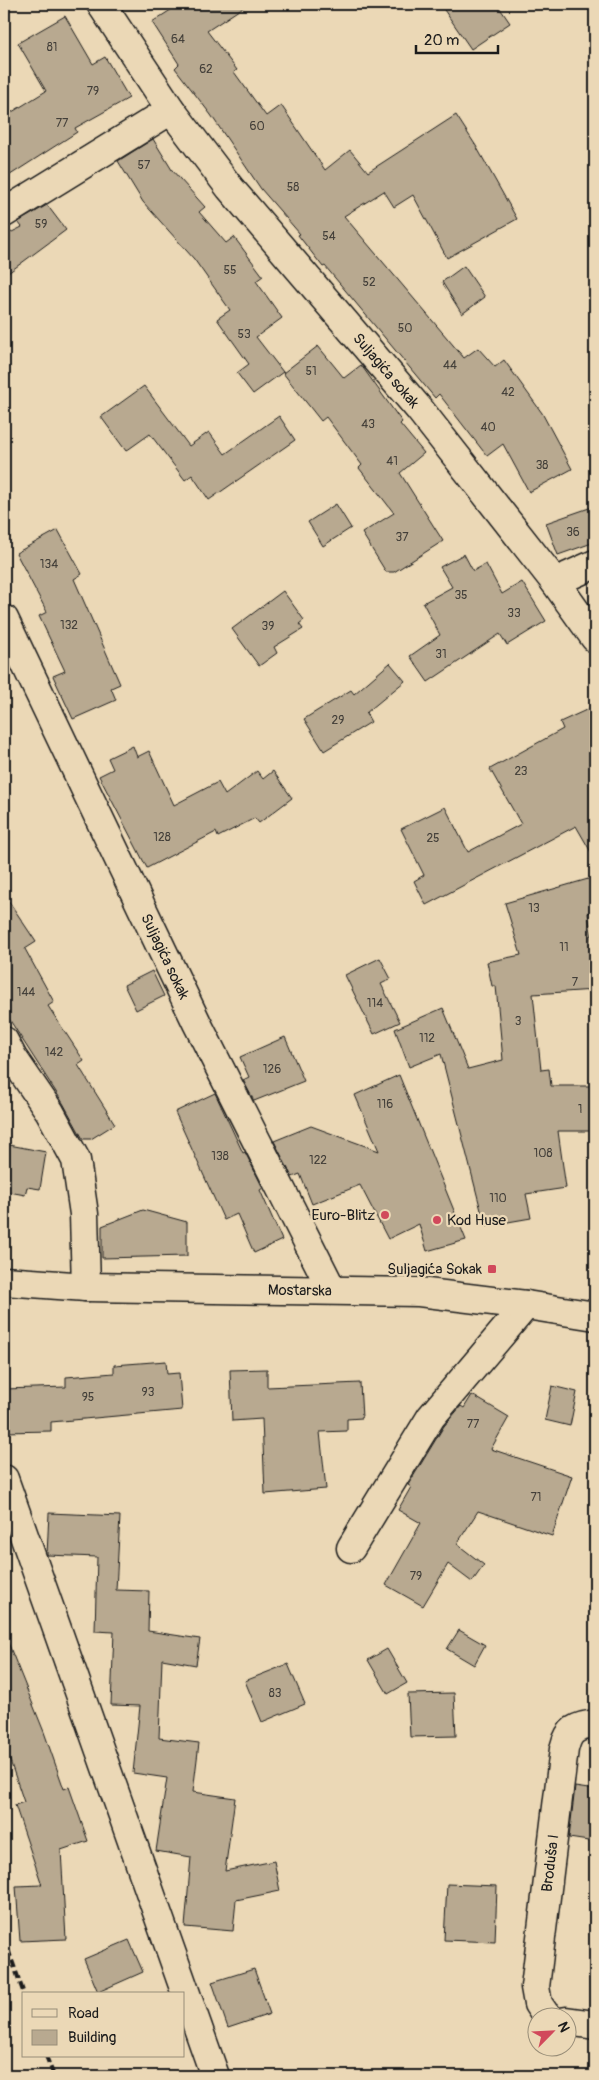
<svg xmlns="http://www.w3.org/2000/svg" width="599" height="2080" font-family="Pangolin,sans-serif">
<style>
.building{fill:#b8a990;stroke:#1c1c1c}
.lines{fill:none;stroke-linecap:round;stroke-linejoin:round}
.street-casing{stroke:#1c1c1c;stroke-width:31}
.secondary-casing{stroke:#1c1c1c;stroke-width:31}
.street{stroke:#ebd8b6;stroke-width:28}
.secondary{stroke:#ebd8b6;stroke-width:28}
.rail{stroke:#1c1c1c;stroke-width:4;stroke-dasharray:8 4;stroke-linecap:butt}
.poi-dot{fill:#d1495b;stroke:#ebd8b6;stroke-width:2}
.labels{text-anchor:middle;stroke-width:4.5;stroke-linejoin:round;paint-order:stroke}
.number-label{font-size:12px;fill:#433f39}
.street-label{font-size:15px;fill:#1c1c1c;stroke:#ebd8b6}
.poi-label{font-size:15px;fill:#1c1c1c;stroke:#ebd8b6;text-anchor:end}
</style>
<rect width="100%" height="100%" fill="#ebd8b6"/>
<filter id="ink" filterUnits="userSpaceOnUse"><feTurbulence type="fractalNoise" baseFrequency=".02" numOctaves="2"/><feDisplacementMap in="SourceGraphic" scale="10" xChannelSelector="R" yChannelSelector="G"/><feConvolveMatrix kernelMatrix="1 2 1 2 8 2 1 2 1" color-interpolation-filters="sRGB"/></filter>
<g filter="url(#ink)">
<path class="building" d="M180,4H248L207,31L237,70L234,72L266,116L281,105L325,170L350,150L368,172L456,115L476,146L517,219L447,258L413,195L394,207L384,191L344,216L464,358L478,348L495,367L504,360L542,413L572,469L529,492L503,444L487,456L439,394L435,398L325,266L323,267L298,235L300,234L261,189L211,115L175,68L179,64L152,22Z
M440,4H497L510,23L471,49Z
M65,16L93,64L105,57L129,98L75,128L77,132L4,179V117L46,91L18,43Z
M153,139L172,170L205,207L199,212L226,243L234,237L263,276L256,281L282,318L256,337L283,372L253,394L237,373L249,364L217,319L230,310L194,259L143,202L118,161Z
M47,205L66,230L4,276V236L22,227L18,222Z
M464,266L485,297L462,314L442,282Z
M318,346L344,378L361,365L402,422L400,424L424,453L400,473L443,541L394,572H386L362,533L394,513L359,468L362,465L326,417L321,421L283,373Z
M144,386L189,446L209,432L225,454L279,416L295,440L209,500L192,475L185,480L150,434L126,451L101,417Z
M336,504L351,528L323,546L308,522Z
M595,506V542L558,555L546,523Z
M58,530L82,574L74,579L120,684L111,688L116,700L73,719L53,676L65,671L39,616L47,612L16,553Z
M464,554L473,571L486,564L502,594L522,582L546,621L507,645L500,634L428,682L410,656L440,635L423,603L452,587L440,567Z
M283,591L304,620L299,624L303,629L274,647L277,653L259,666L232,629Z
M390,663L405,681L366,713L371,722L324,751L304,719L351,690L354,694Z
M595,706V859L576,826L426,905L414,881L424,875L401,829L445,807L468,852L521,824L490,769L563,729L560,722Z
M133,746L137,757L149,751L174,805L218,782L225,795L257,771L263,779L273,771L292,798L259,823L255,818L218,837L216,832L147,868L99,776L113,769L108,758Z
M595,877V911L588,913L595,959V990L533,994L541,1070L549,1069L551,1086H595V1131H558L566,1188L526,1194L531,1218L485,1226L441,1054L409,1067L395,1029L443,1008L468,1069L503,1060L496,986H492L487,962L521,955L505,903Z
M4,894L36,942L25,949L54,1002L48,1006L84,1061L78,1065L115,1124L91,1139H83L63,1103L4,1011Z
M380,958L391,979L381,984L400,1022L374,1034L345,975Z
M152,971L164,996L136,1010L124,985Z
M285,1037L304,1081L254,1101L243,1080L249,1077L240,1057Z
M399,1075L466,1240L427,1251L419,1224L388,1239L360,1185L312,1204L300,1174L292,1177L274,1141L311,1126L379,1151L355,1095Z
M215,1093L243,1153L245,1152L263,1188L260,1190L282,1240L254,1253L237,1214L224,1220L175,1112Z
M4,1144L46,1152L40,1189L27,1187L25,1195L4,1191Z
M143,1210L187,1222V1256L102,1258V1226Z
M166,1361L167,1374L179,1373L182,1410L51,1422V1431L4,1432V1389L66,1387V1377L114,1373V1365Z
M267,1369V1387L360,1383L362,1418L347,1419V1431L320,1432L326,1489L265,1494L262,1419L232,1421L230,1370Z
M552,1386L577,1392L570,1426L545,1420Z
M472,1395L509,1417L491,1449L572,1476L552,1536L478,1511L457,1544L484,1565L472,1582L448,1564L423,1606L386,1585L421,1523L398,1510L411,1487L408,1485L444,1426L461,1406L464,1408Z
M49,1513L120,1516L116,1590L149,1591L148,1631L200,1639L196,1665L162,1659L159,1738L199,1743L193,1792L235,1798L225,1871L274,1861L280,1891L236,1900L233,1931L185,1927L191,1857L156,1851L167,1778L133,1773L140,1706L111,1705L114,1632L95,1631L97,1557L47,1555Z
M459,1630L485,1645L474,1665L447,1649Z
M4,1635H5L44,1732L64,1789L69,1787L88,1841L61,1850L66,1939L20,1941L16,1886L42,1885L15,1805L24,1802L4,1743Z
M387,1649L407,1683L388,1694L368,1660Z
M288,1664L305,1704L262,1722L245,1681Z
M454,1693L456,1736L410,1737L408,1694Z
M575,1787L595,1790V1842L569,1838Z
M447,1884L497,1886L495,1942L444,1940Z
M129,1940L143,1972L98,1992L84,1959Z
M254,1969L270,2014L228,2028L212,1982Z"/>
<g class="lines">
<defs>
<g id="street">
<path id="s1" d="M101,4L171,110L230,188L420,410L555,582L595,638"/>
<path d="M4,213L171,110"/>
<path d="M555,582L595,564"/>
<path id="s2" d="M4,619L197,1023L332,1290"/>
<path d="M4,1041L13,1058L50,1112L76,1160L84,1214L86,1287"/>
<path d="M4,1479L215,2076"/>
<path d="M351,1548L431,1417L526,1305"/>
<path id="s3" d="M550,2018L547,2017L538,2004L535,1987L564,1749C569,1729 575,1727 595,1724"/>
<path d="M566,2021L595,2025"/>
</g>
<g id="secondary">
<path id="s4" d="M4,1281L86,1287L419,1292L526,1305L595,1316"/>
</g>
</defs>
<use href="#street" class="street-casing"/>
<use href="#secondary" class="secondary-casing"/>
<use href="#street" class="street"/>
<use href="#secondary" class="secondary"/>
<path class="rail" d="M4,1938L24,1994
M46,2056L54,2076"/>
</g>
</g>
<g class="poi-dot">
<circle cx="385" cy="1215" r="5"/>
<circle cx="437" cy="1220" r="5"/>
<rect x="487" y="1264" width="10" height="10" rx="2.5"/>
</g>
<g class="labels">
<g class="number-label">
<text x="178" y="43">64</text>
<text x="52" y="51">81</text>
<text x="206" y="73">62</text>
<text x="93" y="95">79</text>
<text x="62" y="127">77</text>
<text x="257" y="130">60</text>
<text x="144" y="169">57</text>
<text x="293" y="191">58</text>
<text x="41" y="228">59</text>
<text x="329" y="240">54</text>
<text x="230" y="274">55</text>
<text x="369" y="286">52</text>
<text x="405" y="332">50</text>
<text x="244" y="338">53</text>
<text x="450" y="369">44</text>
<text x="311" y="375">51</text>
<text x="508" y="396">42</text>
<text x="368" y="428">43</text>
<text x="488" y="431">40</text>
<text x="392" y="465">41</text>
<text x="542" y="469">38</text>
<text x="573" y="536">36</text>
<text x="402" y="541">37</text>
<text x="49" y="568">134</text>
<text x="461" y="599">35</text>
<text x="514" y="617">33</text>
<text x="69" y="629">132</text>
<text x="268" y="630">39</text>
<text x="441" y="658">31</text>
<text x="338" y="724">29</text>
<text x="521" y="775">23</text>
<text x="162" y="841">128</text>
<text x="433" y="842">25</text>
<text x="534" y="912">13</text>
<text x="564" y="951">11</text>
<text x="575" y="986">7</text>
<text x="26" y="996">144</text>
<text x="375" y="1007">114</text>
<text x="518" y="1025">3</text>
<text x="427" y="1042">112</text>
<text x="54" y="1056">142</text>
<text x="272" y="1073">126</text>
<text x="385" y="1108">116</text>
<text x="580" y="1113">1</text>
<text x="543" y="1157">108</text>
<text x="220" y="1160">138</text>
<text x="318" y="1164">122</text>
<text x="498" y="1202">110</text>
<text x="148" y="1396">93</text>
<text x="88" y="1401">95</text>
<text x="473" y="1428">77</text>
<text x="536" y="1501">71</text>
<text x="416" y="1580">79</text>
<text x="275" y="1697">83</text>
</g>
<g class="street-label">
<text dy="5" stroke="none"><textPath href="#s1" startOffset="465">Suljagića sokak</textPath></text>
<text dy="5" stroke="none"><textPath href="#s2" startOffset="374">Suljagića sokak</textPath></text>
<text dy="5" stroke="none"><textPath href="#s4" startOffset="296">Mostarska</textPath></text>
<text dy="5" stroke="none"><textPath href="#s3" startOffset="161">Broduša I</textPath></text>
</g>
<g class="poi-label">
<text x="375" y="1220">Euro-Blitz</text>
<text x="447" y="1225" text-anchor="start">Kod Huse</text>
<text x="482" y="1274">Suljagića Sokak</text>
</g>
</g>
<rect width="599" height="2080" fill="none" stroke="#ebd8b6" stroke-width="20"/>
<rect x="10" y="10" width="579" height="2060" fill="none" stroke="#1c1c1c" stroke-width="2" filter="url(#ink)"/>
<rect x="22" y="1992" width="162" height="65" fill="#ebd8b6" stroke="#988d78"/>
<rect x="32" y="2009" width="25" height="8" fill="#ebd8b6" stroke="#988d78"/>
<text x="68" y="2018" font-size="15" fill="#1c1c1c">Road</text>
<rect x="32" y="2030" width="25" height="15" fill="#b8a990" stroke="#988d78"/>
<text x="68" y="2042" font-size="15" fill="#1c1c1c">Building</text>
<g transform="translate(552 2032) rotate(66)"><circle r="24" fill="#ebd8b6" stroke="#988d78"/>
<path d="M0-4L9 19L0 12L-9 19Z" fill="#d1495b"/>
<text y="-8" font-size="14" font-weight="bold" text-anchor="middle" fill="#1c1c1c">N</text>
</g>
<path d="M416 45v8h82v-8" fill="none" stroke="#1c1c1c" stroke-width="2.5"/>
<text x="424" y="45" font-size="15" fill="#1c1c1c" stroke="#ebd8b6" stroke-width="4" paint-order="stroke">20 m</text>
</svg>
